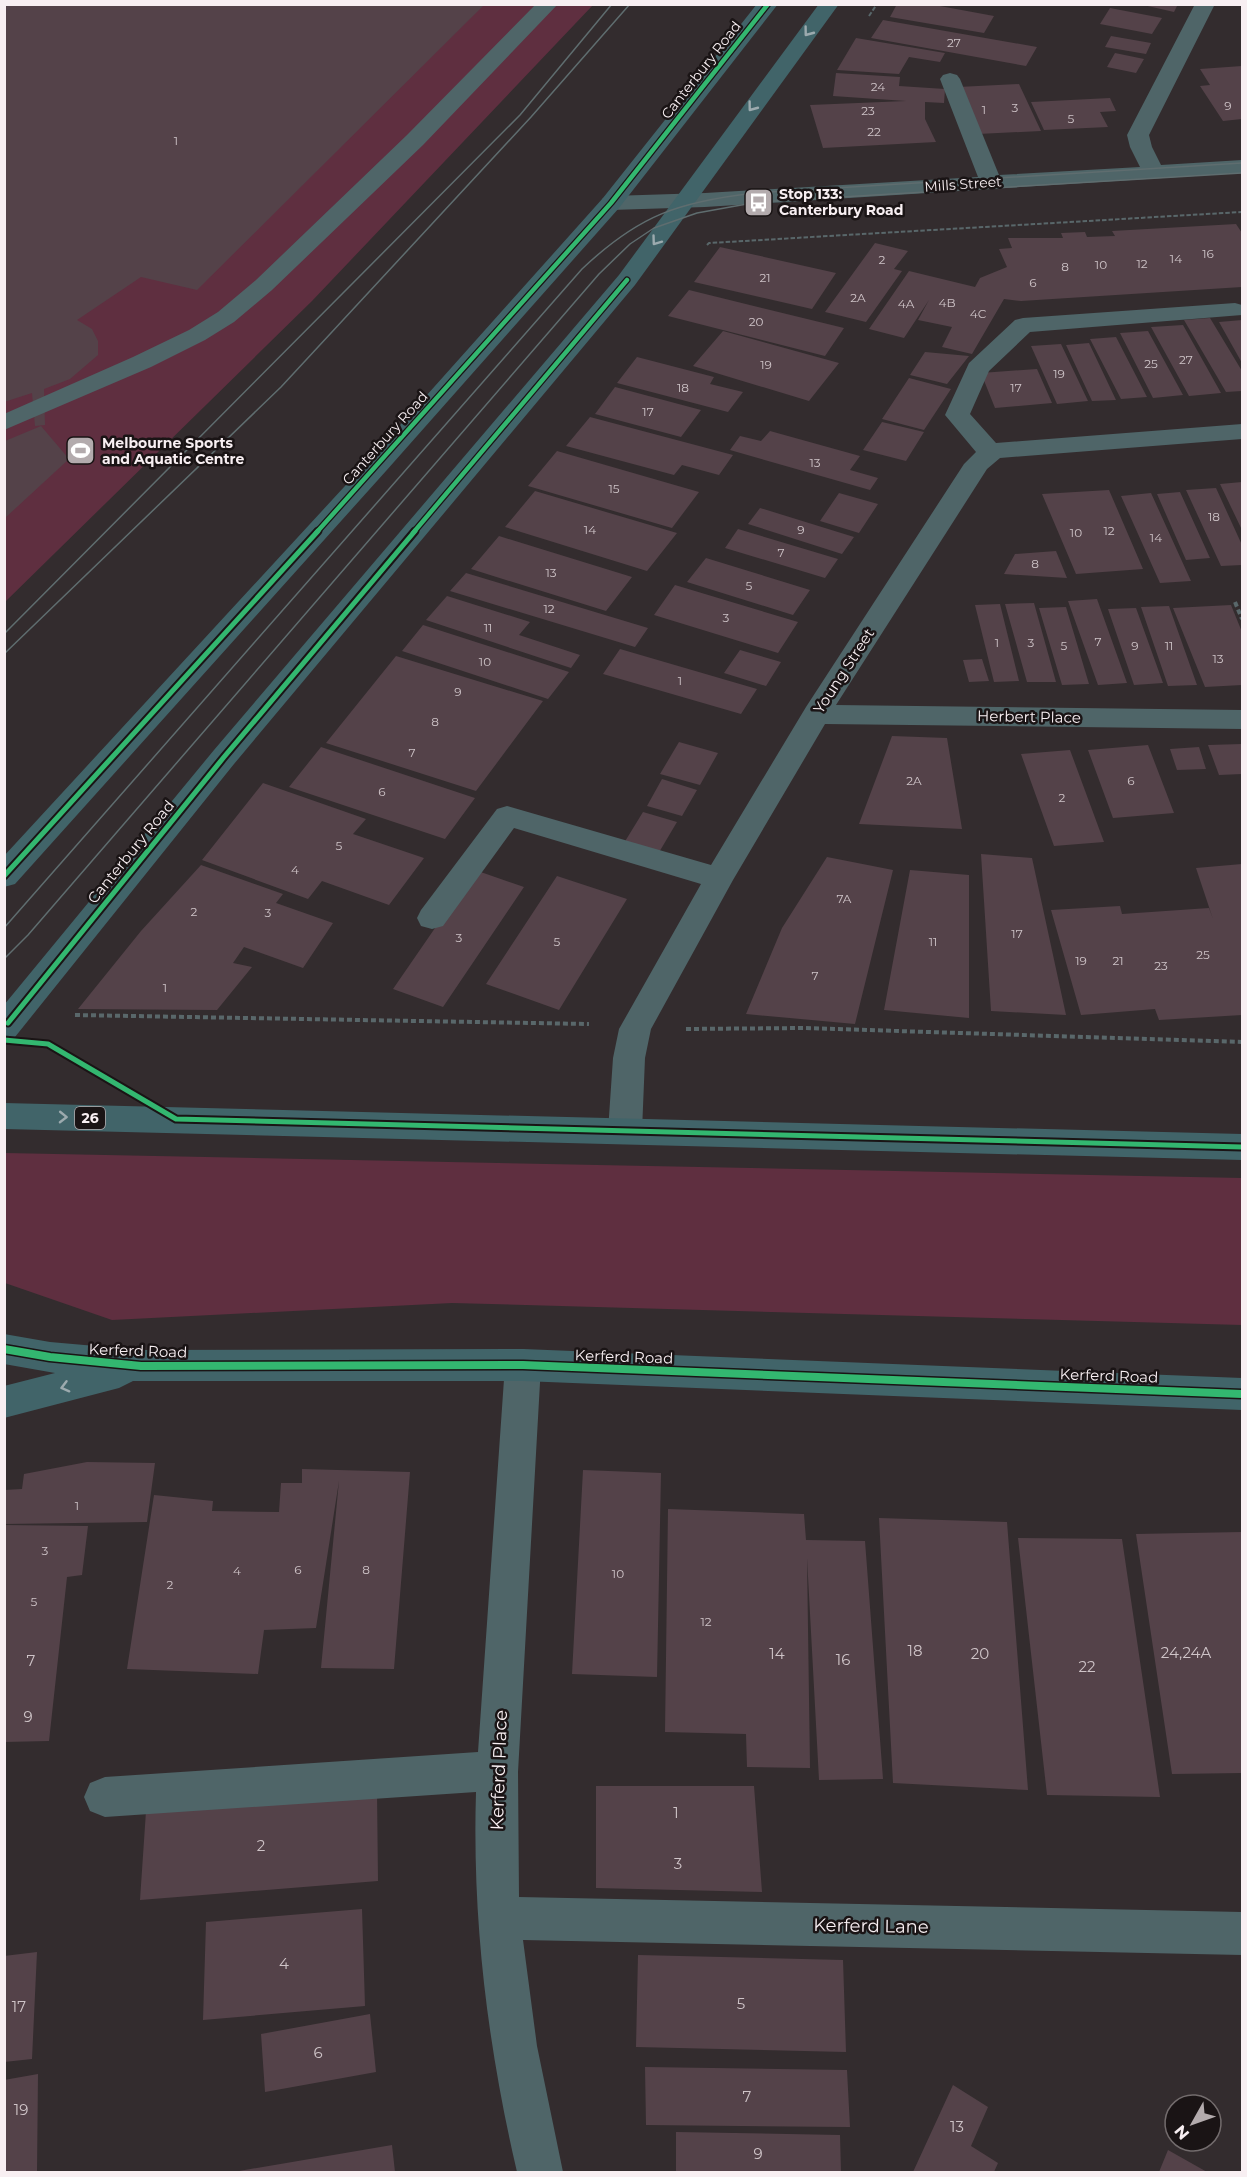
<svg xmlns="http://www.w3.org/2000/svg" width="1247" height="2177" font-family="Montserrat,sans-serif">
<style>
.green{fill:#5f2f40}
.building{fill:#544249}
.lines{fill:none;stroke-linecap:round;stroke-linejoin:round}
.path-far1{stroke:#59676a;stroke-width:2;stroke-dasharray:4.5 2;stroke-linecap:butt}
.path{stroke:#59676a;stroke-width:4;stroke-dasharray:5 3;stroke-linecap:butt}
.minor{fill:#4f6568;fill-rule:evenodd}
.major{fill:#416469;fill-rule:evenodd}
.tram{stroke:#5f6d6f;stroke-width:1.5}
.cycleway-far2-casing{stroke:#1a1415;stroke-width:7}
.cycleway-far1-casing{stroke:#1a1415;stroke-width:9}
.cycleway-casing{stroke:#1a1415;stroke-width:11}
.cycleway-far2{stroke:#33b770;stroke-width:4.5}
.cycleway-far1{stroke:#33b770;stroke-width:5}
.cycleway{stroke:#33b770;stroke-width:8}
.oneway{stroke:#9caaae}
.labels{text-anchor:middle;stroke-width:5;stroke-linejoin:round;paint-order:stroke}
.number-label{font-size:12px;fill:#cfc4c8}
.far-street-label{font-size:14px;fill:#f8eff2;stroke:#1a1415}
.far-poi-label{font-size:14px;font-weight:bold;fill:#f8eff2;stroke:#1a1415;text-anchor:start}
.shield{fill:#1a1415;stroke:#b5adb0;stroke-width:1.5}
.shield-label{font-size:14px;font-weight:bold;fill:#f8eff2}
.street-label{font-size:15px;fill:#f8eff2;stroke:#1a1415}
.near-number-label{font-size:15px;fill:#cfc4c8}
.near-street-label{font-size:18px;fill:#f8eff2;stroke:#1a1415}
</style>
<rect width="100%" height="100%" fill="#332c2e"/>
<path class="green" d="M5,5H593L312,301L5,602Z
M5,1153L1242,1178V1325L452,1303L112,1320L5,1283Z"/>
<path class="building" d="M4,4H485L197,290L141,277L77,320L92,329L98,341V355L70,379L44,389L45,425L35,426L32,393L4,402Z
M897,4H929L994,16L984,33L890,17Z
M1139,4H1178L1174,12Z
M1110,8L1162,18L1152,34L1100,24Z
M883,20L1037,47L1026,66L871,38Z
M1111,36L1151,43L1146,54L1105,47Z
M856,38L945,53L940,62L909,57L899,74L837,70Z
M1115,53L1144,59L1136,73L1107,67Z
M1242,66V119L1223,121L1200,86L1210,85L1200,69Z
M836,73L900,77L899,86L945,89L944,103L925,102V119L936,142L823,148L810,105L906,101L833,96Z
M1019,84L1041,131L978,134L958,87Z
M1110,98L1116,111L1100,112L1108,127L1044,130L1031,102Z
M1236,224L1242,233V287L1021,301L1004,299L972,354L942,347L952,327L918,320L929,300L904,338L869,329L909,271L975,287L980,278L1007,267L999,249L1012,248L1008,238H1063L1061,233L1085,232L1087,237L1115,236L1112,231Z
M875,243L908,251L894,269L902,271L866,322L825,312Z
M720,247L836,273L812,309L694,282Z
M689,290L844,328L825,356L668,316Z
M1210,318L1242,371V391L1226,392L1184,320Z
M1242,320V363L1219,322Z
M1183,325L1221,393L1189,396L1151,327Z
M723,331L839,363L809,401L693,366Z
M1148,331L1183,395L1153,398L1120,333Z
M1116,337L1147,397L1121,399L1090,339Z
M1089,343L1116,400L1092,401L1066,345Z
M1061,344L1088,401L1057,404L1031,346Z
M925,352L969,356L947,384L910,375Z
M637,357L714,377L710,384L743,392L728,412L617,383Z
M1037,369L1052,403L995,408L981,373Z
M909,378L951,389L924,430L882,419Z
M615,387L701,410L681,437L595,414Z
M590,417L733,455L719,475L682,465L674,475L566,446Z
M882,422L924,432L906,461L863,450Z
M41,426L69,459L5,518V441Z
M770,431L860,456L850,470L878,478L870,490L730,450L740,436L761,441Z
M557,451L699,492L672,528L528,486Z
M1242,482V530L1220,484Z
M1216,488L1242,545V565L1221,566L1186,490Z
M1109,490L1143,569L1076,574L1042,494Z
M535,491L677,533L647,571L505,527Z
M1180,492L1210,558L1186,560L1157,494Z
M839,493L878,504L859,533L820,521Z
M1151,493L1191,581L1160,583L1121,496Z
M760,508L854,537L842,554L748,524Z
M738,529L838,559L825,578L725,548Z
M499,536L632,577L606,611L471,569Z
M1056,551L1067,578L1004,574L1015,554Z
M706,558L810,590L793,615L687,582Z
M466,573L648,628L635,647L450,591Z
M675,585L798,622L778,653L654,615Z
M447,596L530,622L519,635L580,655L571,668L426,620Z
M1097,599L1127,683L1098,685L1068,601Z
M1034,603L1056,682H1027L1005,604Z
M1000,604L1019,681L994,682L975,605Z
M1231,605L1242,632V685L1205,687L1173,608Z
M1169,606L1197,685L1168,686L1141,607Z
M1066,607L1089,684L1062,685L1039,608Z
M1136,608L1163,683L1134,685L1108,609Z
M423,625L569,672L548,699L402,651Z
M620,649L757,689L741,714L603,674Z
M740,650L781,662L766,686L724,673Z
M396,656L543,701L476,791L326,743Z
M982,659L989,681L969,682L963,660Z
M892,736L947,738L962,829L859,824Z
M679,742L718,753L700,785L660,774Z
M1242,744V774L1219,775L1208,745Z
M1148,745L1174,813L1113,818L1088,750Z
M321,747L475,798L445,839L289,787Z
M1199,747L1206,769L1177,770L1170,749Z
M1070,750L1104,842L1054,846L1021,754Z
M662,779L697,790L682,816L647,806Z
M263,783L366,819L353,834L424,858L389,905L322,881L308,899L202,860Z
M643,812L677,822L658,854L624,843Z
M981,854L1032,858L1066,1015L991,1011Z
M827,857L893,870L855,1024L746,1014L782,928Z
M1242,864V1015L1159,1020L1155,1009L1081,1015L1051,910L1120,906L1122,914L1209,908L1213,919L1196,868Z
M201,865L283,894L276,903L333,923L303,968L244,947L233,963L252,967L217,1010L78,1009L141,931Z
M475,870L524,887L443,1007L393,989Z
M910,870L969,875V1018L884,1010Z
M557,876L627,899L559,1010L486,984Z
M87,1462L155,1463L147,1522L4,1524V1490L22,1489L24,1474Z
M302,1469L410,1472L394,1669L321,1668L339,1481L316,1628L264,1630L258,1674L127,1669L154,1495L213,1501L212,1511L279,1512L281,1483H302Z
M583,1470L661,1473L657,1677L572,1674Z
M668,1509L804,1514L806,1540L865,1541L883,1779L819,1780L807,1558L810,1768L747,1767L746,1734L665,1732Z
M879,1518L1007,1522L1028,1790L893,1783Z
M4,1525L88,1526L82,1575L67,1577L49,1741L4,1742Z
M1242,1532V1773L1172,1774L1136,1534Z
M1018,1538L1122,1539L1160,1797L1047,1795Z
M596,1786H754L762,1892L596,1888Z
M377,1792L378,1881L140,1900L146,1811Z
M362,1909L365,2006L203,2020L206,1922Z
M37,1952L32,2059L4,2062V1956Z
M638,1955L843,1960L846,2052L636,2047Z
M370,2014L376,2072L265,2092L261,2034Z
M645,2067L847,2070L850,2127L646,2125Z
M38,2074L37,2172H4V2080Z
M953,2085L988,2107L971,2146L998,2163L994,2172H913Z
M676,2132L840,2135L841,2172H676Z
M392,2145L395,2172H239V2171Z
M1168,2150L1207,2172H1159Z"/>
<g class="lines">
<path class="path-far1" d="M869,16L877,4
M707,245L709,243L1242,212"/>
<path class="path" d="M1235,602L1242,619
M75,1015L589,1024
M686,1029L804,1028L1242,1042"/>
<path class="minor" d="M536,4H558L423,145L272,290L234,322L205,340L151,367L4,430V414L133,357L189,330L218,312L256,280L407,135Z
M1195,4H1215L1149,135L1152,147L1161,165L1242,160V173L705,207L611,210L603,208L600,203L603,198L611,196L705,193L978,177L940,79L943,75L950,73L957,75L960,79L999,175L1140,167L1130,147L1127,135Z
M1235,303L1242,305V315L1030,332L989,371L970,414L996,443L1242,424V439L1000,458L987,469L836,705L1242,710V729L825,724L733,880L651,1029L645,1058L642,1131L637,1140L625,1144L613,1140L608,1131L613,1058L619,1029L701,884L514,828L443,926L432,929L421,926L417,918L421,910L497,809L507,806L711,865L806,707L964,464L976,452L945,415L969,363L1015,320L1023,318Z
M523,1349L536,1354L541,1365L518,1772L519,1897L1242,1912V1955L523,1940L537,2046L563,2172H517C488,2048 472,1921 476,1792L105,1817L90,1811L84,1797L90,1783L105,1777L478,1752L505,1365L510,1354Z"/>
<path class="major" d="M757,4H778L619,208L386,471L15,884L4,887V856L368,461L603,198Z
M819,4H839L635,285L234,764L15,1037L4,1040V1005L214,750L619,275Z
M4,1103L1242,1134V1160L4,1129Z
M4,1334L50,1342L141,1350L523,1349L1242,1378V1410L523,1381H133L119,1388L4,1418V1386L55,1373L4,1364Z"/>
<path class="tram" d="M4,634L520,115L612,4
M4,654L281,387L531,117L630,4
M4,928L582,269C639,215 678,202 754,193L1242,163
M4,959L28,935L599,274L630,244L654,228L697,213L758,202L1242,173"/>
<defs>
<path id="cycleway-far2" d="M316,533L611,203L768,4
M413,533L627,280"/>
<path id="cycleway-far1" d="M4,876L318,531
M8,1023L224,757L415,531
M4,1040L48,1044L176,1119L1242,1147"/>
<path id="cycleway" d="M4,1349L50,1357L141,1366L523,1365L1242,1394"/>
</defs>
<use href="#cycleway-far2" class="cycleway-far2-casing"/>
<use href="#cycleway-far1" class="cycleway-far1-casing"/>
<use href="#cycleway" class="cycleway-casing"/>
<use href="#cycleway-far2" class="cycleway-far2"/>
<use href="#cycleway-far1" class="cycleway-far1"/>
<use href="#cycleway" class="cycleway"/>
</g>
<defs><path id="oneway-chevron" d="M-2-3.5L2.5 0L-2 3.5" fill="none" stroke-width="1.6" stroke-linecap="round" stroke-linejoin="round" transform="scale(1.5)"/></defs>
<g class="oneway">
<use href="#oneway-chevron" transform="translate(808 32) rotate(127)"/>
<use href="#oneway-chevron" transform="translate(752 107) rotate(127)"/>
<use href="#oneway-chevron" transform="translate(656 241) rotate(126)"/>
<use href="#oneway-chevron" transform="translate(63 1117) rotate(1)"/>
<use href="#oneway-chevron" transform="translate(65 1387) rotate(165)"/>
</g>
<defs>
<symbol id="bus-square" viewBox="-11 -11 22 22"><rect x="-9" y="-9" width="18" height="18" rx="4" fill="#b3abad" stroke="#1a1415"/><path d="M-5-6H5V4H4V6H2V4H-2V6H-4V4H-5ZM-3.5-4V0h7V-4ZM-3.5 1.2v1.5H-2V1.2ZM2 1.2v1.5H3.5V1.2Z" fill="#fff"/></symbol>
<symbol id="stadium-square" viewBox="-11 -11 22 22"><rect x="-9" y="-9" width="18" height="18" rx="4" fill="#b3abad" stroke="#1a1415"/><path d="M0-5a6.5 5 0 1 0 0 10a6.5 5 0 1 0 0-10ZM-3.5-1.8h7v3.6h-7Z" fill="#fff"/></symbol>
</defs>
<g fill-rule="evenodd">
<use href="#bus-square" x="742" y="186" width="33" height="33"/>
<use href="#stadium-square" x="64" y="434" width="33" height="33"/>
</g>
<g class="labels">
<g class="number-label">
<text x="954" y="47">27</text>
<text x="878" y="91">24</text>
<text x="1228" y="110">9</text>
<text x="1015" y="112">3</text>
<text x="984" y="114">1</text>
<text x="868" y="115">23</text>
<text x="1071" y="123">5</text>
<text x="874" y="136">22</text>
<text x="176" y="145">1</text>
<text x="1208" y="258">16</text>
<text x="1176" y="263">14</text>
<text x="882" y="264">2</text>
<text x="1142" y="268">12</text>
<text x="1101" y="269">10</text>
<text x="1065" y="271">8</text>
<text x="765" y="282">21</text>
<text x="1033" y="287">6</text>
<text x="858" y="302">2A</text>
<text x="947" y="307">4B</text>
<text x="906" y="308">4A</text>
<text x="978" y="318">4C</text>
<text x="756" y="326">20</text>
<text x="1186" y="364">27</text>
<text x="1151" y="368">25</text>
<text x="766" y="369">19</text>
<text x="1059" y="378">19</text>
<text x="683" y="392">18</text>
<text x="1016" y="392">17</text>
<text x="648" y="416">17</text>
<text x="815" y="467">13</text>
<text x="614" y="493">15</text>
<text x="1214" y="521">18</text>
<text x="590" y="534">14</text>
<text x="801" y="534">9</text>
<text x="1109" y="535">12</text>
<text x="1076" y="537">10</text>
<text x="1156" y="542">14</text>
<text x="781" y="557">7</text>
<text x="1035" y="568">8</text>
<text x="551" y="577">13</text>
<text x="749" y="590">5</text>
<text x="549" y="613">12</text>
<text x="726" y="622">3</text>
<text x="488" y="632">11</text>
<text x="1098" y="646">7</text>
<text x="997" y="647">1</text>
<text x="1031" y="647">3</text>
<text x="1064" y="650">5</text>
<text x="1135" y="650">9</text>
<text x="1169" y="650">11</text>
<text x="1218" y="663">13</text>
<text x="485" y="666">10</text>
<text x="680" y="685">1</text>
<text x="458" y="696">9</text>
<text x="435" y="726">8</text>
<text x="412" y="757">7</text>
<text x="914" y="785">2A</text>
<text x="1131" y="785">6</text>
<text x="382" y="796">6</text>
<text x="1062" y="802">2</text>
<text x="339" y="850">5</text>
<text x="295" y="874">4</text>
<text x="844" y="903">7A</text>
<text x="194" y="916">2</text>
<text x="268" y="917">3</text>
<text x="1017" y="938">17</text>
<text x="459" y="942">3</text>
<text x="557" y="946">5</text>
<text x="933" y="946">11</text>
<text x="1203" y="959">25</text>
<text x="1081" y="965">19</text>
<text x="1118" y="965">21</text>
<text x="1161" y="970">23</text>
<text x="815" y="980">7</text>
<text x="165" y="992">1</text>
<text x="77" y="1510">1</text>
<text x="45" y="1555">3</text>
<text x="298" y="1574">6</text>
<text x="366" y="1574">8</text>
<text x="237" y="1575">4</text>
<text x="618" y="1578">10</text>
<text x="170" y="1589">2</text>
<text x="34" y="1606">5</text>
<text x="706" y="1626">12</text>
</g>
<g class="far-street-label">
<text transform="translate(701 70) rotate(-52)" y="5">Canterbury Road</text>
<text transform="translate(963 184) rotate(-4)" y="5">Mills Street</text>
<text transform="translate(385 438) rotate(-48)" y="5">Canterbury Road</text>
</g>
<g class="far-poi-label">
<text x="779" y="199">Stop 133:<tspan x="779" dy="16">Canterbury Road</tspan></text>
<text x="102" y="448">Melbourne Sports<tspan x="102" dy="16">and Aquatic Centre</tspan></text>
</g>
<rect class="shield" x="75" y="1107" width="30" height="22" rx="4.5"/>
<g class="shield-label">
<text x="90" y="1123">26</text>
</g>
<g class="street-label">
<text transform="translate(844 671) rotate(-57)" y="5">Young Street</text>
<text transform="translate(1029 717) rotate(1)" y="5">Herbert Place</text>
<text transform="translate(131 852) rotate(-51)" y="5">Canterbury Road</text>
<text transform="translate(138 1351) rotate(2)" y="5">Kerferd Road</text>
<text transform="translate(624 1357) rotate(2)" y="5">Kerferd Road</text>
<text transform="translate(1109 1376) rotate(2)" y="5">Kerferd Road</text>
</g>
<g class="near-number-label">
<text x="915" y="1656">18</text>
<text x="1186" y="1658">24,24A</text>
<text x="777" y="1659">14</text>
<text x="980" y="1659">20</text>
<text x="843" y="1665">16</text>
<text x="31" y="1666">7</text>
<text x="1087" y="1672">22</text>
<text x="28" y="1722">9</text>
<text x="676" y="1818">1</text>
<text x="261" y="1851">2</text>
<text x="678" y="1869">3</text>
<text x="284" y="1969">4</text>
<text x="741" y="2009">5</text>
<text x="19" y="2012">17</text>
<text x="318" y="2058">6</text>
<text x="747" y="2102">7</text>
<text x="21" y="2115">19</text>
<text x="957" y="2132">13</text>
<text x="758" y="2159">9</text>
</g>
<g class="near-street-label">
<text transform="translate(499 1770) rotate(-88)" y="6">Kerferd Place</text>
<text transform="translate(871 1926) rotate(1)" y="6">Kerferd Lane</text>
</g>
</g>
<rect width="1247" height="2177" fill="none" stroke="#f8eff2" stroke-width="12"/>
<g transform="translate(1193 2123) rotate(230)"><circle r="28" fill="#1a1415" stroke="#736c6d" stroke-width="1.5"/>
<path d="M0-4.5L10 22L0 15L-10 22Z" fill="#b3abad"/>
<text y="-9" font-size="16" font-weight="bold" text-anchor="middle" fill="#f8eff2">N</text>
</g>
</svg>
